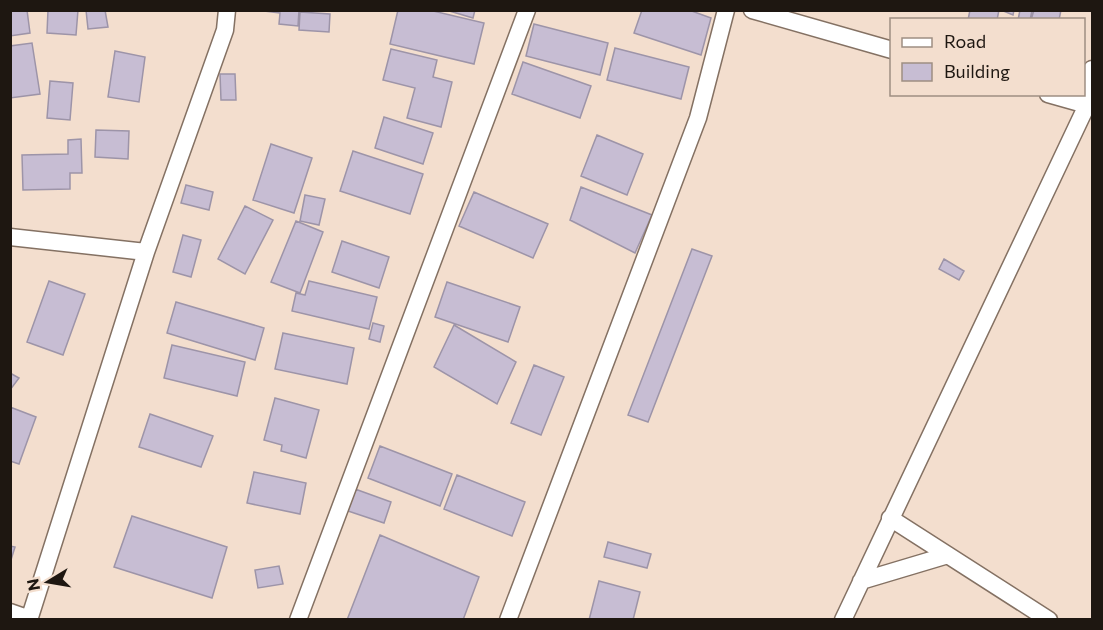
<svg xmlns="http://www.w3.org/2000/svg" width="1103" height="630" font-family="Commissioner,sans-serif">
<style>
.building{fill:#c7bdd3;stroke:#9d94a8;stroke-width:1.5}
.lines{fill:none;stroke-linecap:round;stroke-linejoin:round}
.street-casing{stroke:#847163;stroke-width:19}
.street{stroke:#fff;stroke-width:16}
</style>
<rect width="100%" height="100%" fill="#f3dece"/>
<path class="building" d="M10,10H27L30,33L10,36Z
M48,10H78L76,35L47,33Z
M86,10H105L108,27L88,29Z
M299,10L298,26L279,24L280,13L264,11Z
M398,10H429L484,23L474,64L390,44Z
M446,10H475L473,18Z
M642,10H689L711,18L701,55L634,33Z
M970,10H999L997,20H968Z
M1001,10H1014L1013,15Z
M1020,10L1032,11L1030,20H1018Z
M1034,10H1061L1059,20H1031Z
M300,12L330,14L329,32L299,30Z
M534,24L608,43L600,75L526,56Z
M32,43L40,94L10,98V46Z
M615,48L689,67L681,99L607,80Z
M391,49L437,60L433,77L452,82L441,127L407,118L415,88L383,80Z
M115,51L145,57L139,102L108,97Z
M523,62L591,86L580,118L512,94Z
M220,74H235L236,100H221Z
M50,81L73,83L70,120L47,118Z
M384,117L433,133L423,164L375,148Z
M96,130L129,131L128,159L95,157Z
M597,135L643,154L627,195L581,176Z
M81,139L82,173H70V189L23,190L22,155L68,154V140Z
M271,144L312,158L294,213L253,200Z
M353,151L423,174L410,214L340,191Z
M186,185L213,192L209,210L181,203Z
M581,187L652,215L635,253L570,220Z
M474,192L548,224L533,258L459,226Z
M305,195L325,199L319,225L300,221Z
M245,206L273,220L245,274L218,259Z
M296,221L323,232L300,293L271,282Z
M183,235L201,240L191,277L173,272Z
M342,241L389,257L379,288L332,272Z
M692,249L712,256L648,422L628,415Z
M944,259L964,271L959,280L939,269Z
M49,281L85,294L63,355L27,342Z
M309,281L377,297L369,329L292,311L296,293L305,295Z
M447,282L520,307L508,342L435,317Z
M176,302L264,328L255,360L167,333Z
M373,323L384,326L380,342L369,339Z
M454,325L516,362L497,404L434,367Z
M283,333L354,348L347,384L275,369Z
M172,345L245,362L237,396L164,378Z
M534,365L564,377L541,435L511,423Z
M10,373L19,378L10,390Z
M275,398L319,410L306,458L281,451L282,445L264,440Z
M10,407L36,417L19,464L10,461Z
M150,414L213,436L201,467L139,447Z
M380,446L452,474L440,506L368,478Z
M254,472L306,483L300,514L247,503Z
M457,475L525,502L512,536L444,509Z
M355,489L391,502L384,523L348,511Z
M132,516L227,547L212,598L114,567Z
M380,535L479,577L463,620H347Z
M608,542L651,554L647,568L604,557Z
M10,546L15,547L10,563Z
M279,566L283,584L258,588L255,570Z
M599,581L640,592L633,620H589Z"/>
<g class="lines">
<defs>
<path id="street" d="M752,10L892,50
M1048,94L1087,105
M10,237L146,252
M890,518L1049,620
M861,581L948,555
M10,612L30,619
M29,620L146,252L225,30L227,10
M298,620L527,10
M508,620L698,118L726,10
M843,620L1087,105L1092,69"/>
</defs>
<use href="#street" class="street-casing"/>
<use href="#street" class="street"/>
</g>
<rect width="1103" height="630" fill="none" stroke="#1e1711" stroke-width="24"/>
<rect x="890" y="18" width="195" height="78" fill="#f3dece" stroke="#9e8e82" stroke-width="1.5"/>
<rect x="902" y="38" width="30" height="9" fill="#ffffff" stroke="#9e8e82" stroke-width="1.5"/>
<text x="944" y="48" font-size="18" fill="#1e1711">Road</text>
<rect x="902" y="63" width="30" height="18" fill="#c7bdd3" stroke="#9e8e82" stroke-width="1.5"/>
<text x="944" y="78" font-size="18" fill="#1e1711">Building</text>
<g transform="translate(48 582) rotate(259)" stroke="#f3dece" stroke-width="4.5" paint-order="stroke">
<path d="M0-4.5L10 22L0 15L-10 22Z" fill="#1e1711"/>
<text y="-9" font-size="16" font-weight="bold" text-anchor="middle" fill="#1e1711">N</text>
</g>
</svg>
